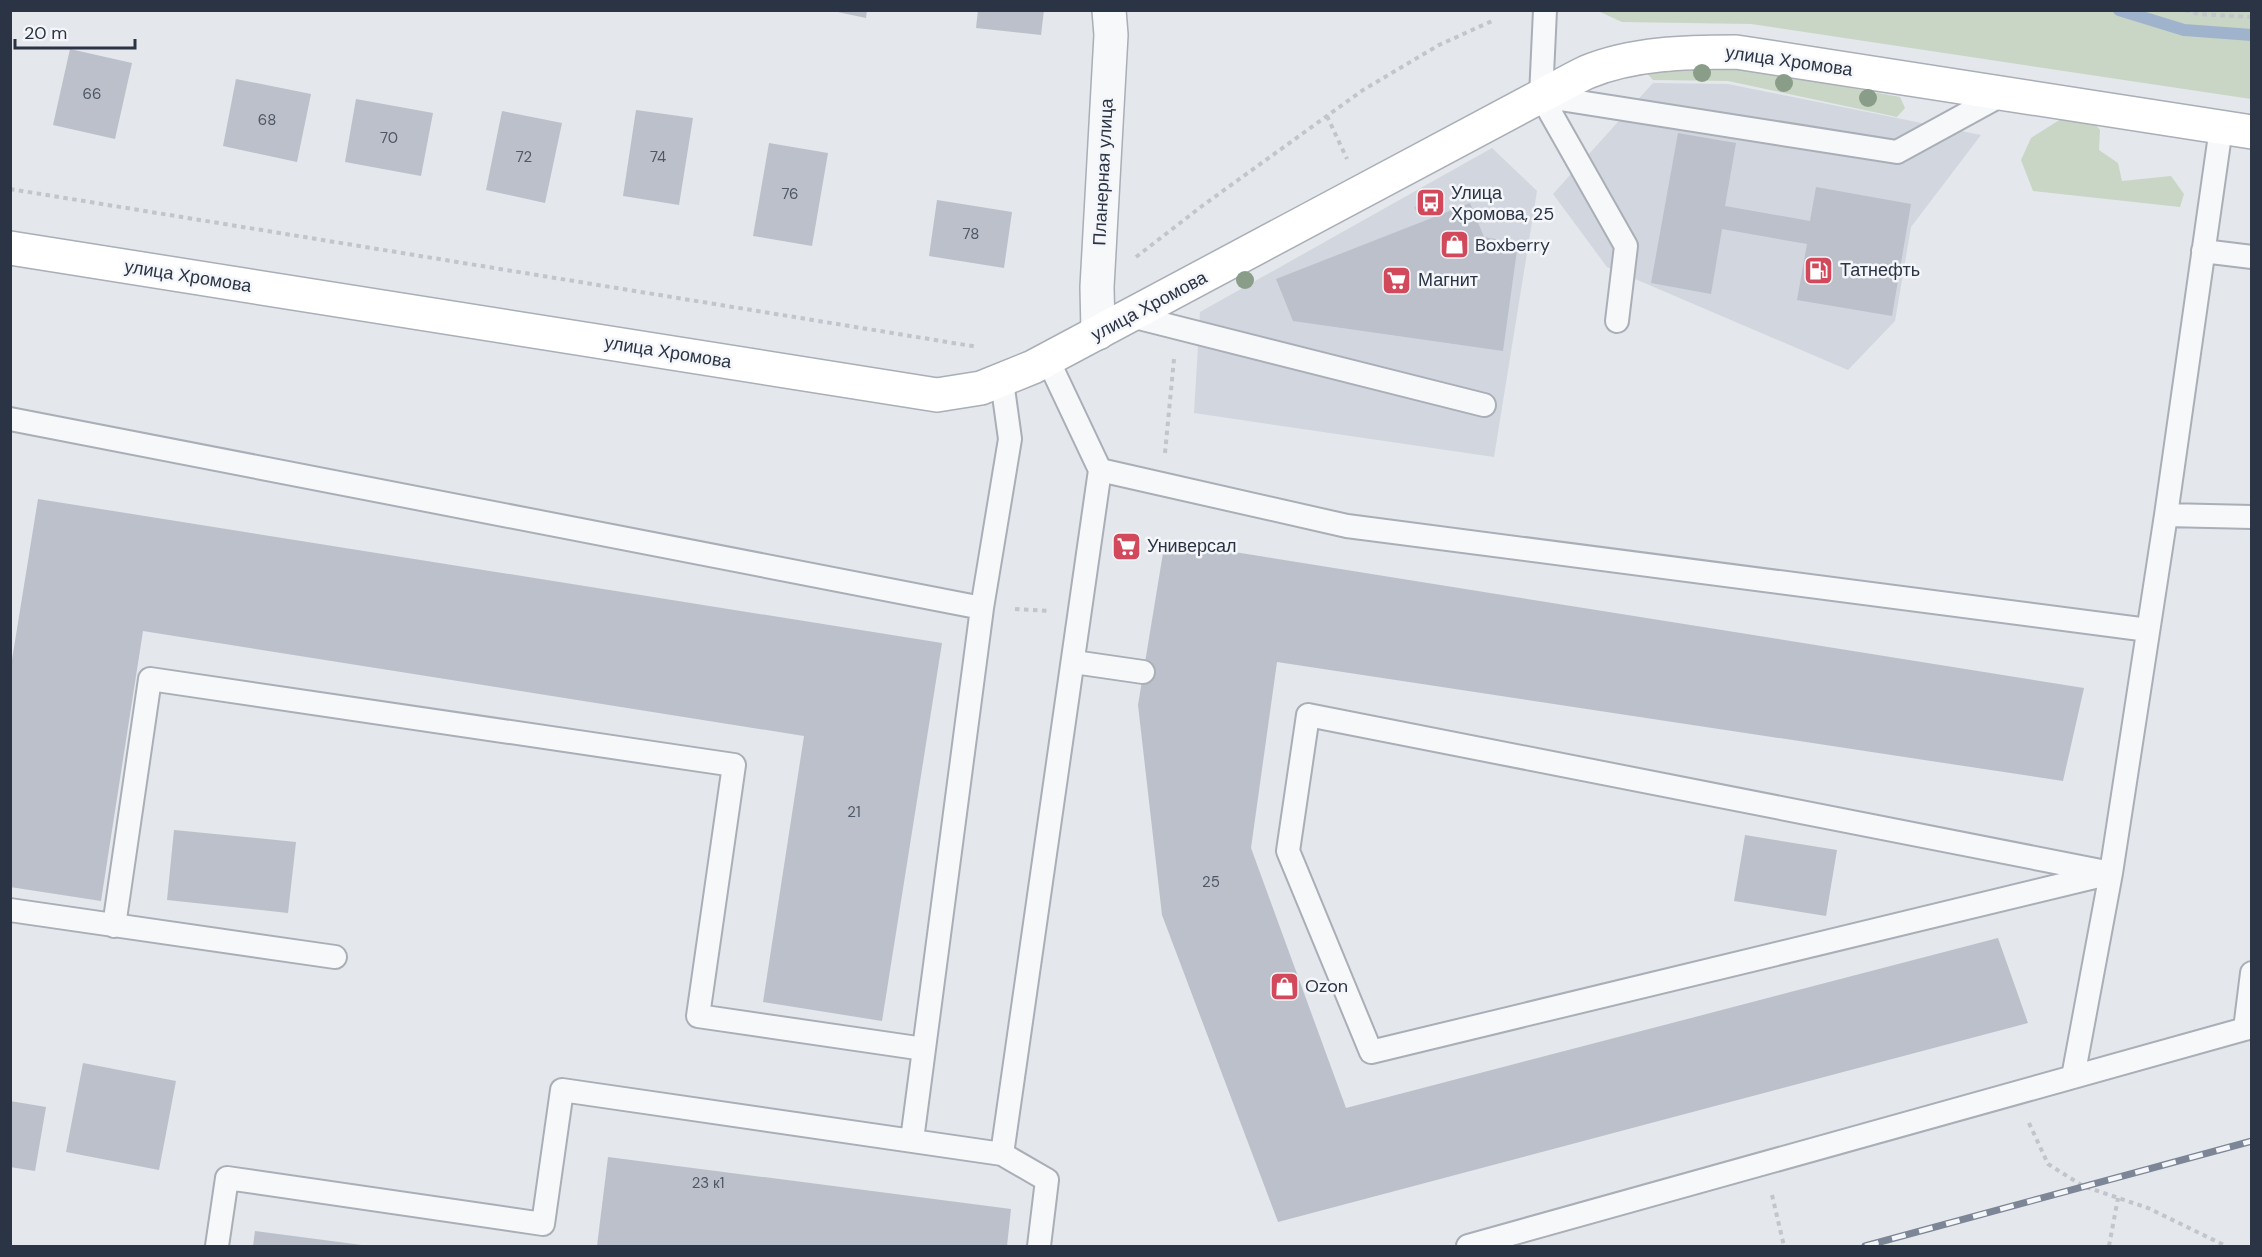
<svg xmlns="http://www.w3.org/2000/svg" width="2262" height="1257" font-family="'DM Sans',sans-serif">
<style>
.built{fill:#d2d6de}
.green{fill:#c9d6c5}
.lines{fill:none;stroke-linecap:round;stroke-linejoin:round}
.stream{stroke:#9fb4cc;stroke-width:12}
.building{fill:#bbc0ca}
.lane-casing{stroke:#a9aeb7;stroke-width:26}
.street-casing{stroke:#a9aeb7;stroke-width:36}
.secondary-casing{stroke:#a9aeb7;stroke-width:36}
.path{stroke:#c2c5cb;stroke-width:4;stroke-dasharray:4.5 4.5;stroke-linecap:butt}
.lane{stroke:#f7f8fa;stroke-width:22}
.street{stroke:#f7f8fa;stroke-width:33}
.secondary{stroke:#fff;stroke-width:33}
.rail-casing{stroke:#7d8696;stroke-width:7}
.rail{stroke:#f4f6f9;stroke-width:4.5;stroke-dasharray:14;stroke-linecap:butt}
.tree{fill:#899d89}
.labels{text-anchor:middle;stroke-width:5;stroke-linejoin:round;paint-order:stroke}
.number-label{font-size:15px;fill:#4f5766}
.street-label{font-size:18px;fill:#2b3445;stroke:#f4f6f9}
.poi-label{font-size:18px;fill:#2b3445;stroke:#f4f6f9;text-anchor:start}
</style>
<rect width="100%" height="100%" fill="#e4e7ec"/>
<path class="built" d="M1653,83L1728,84L1981,135L1911,227L1895,321L1848,370L1607,267L1553,194Z
M1492,148L1537,191L1494,457L1194,413L1200,312Z"/>
<path class="green" d="M1598,11H2251V99L1751,24L1622,22Z
M1722,64L1900,97L1905,108L1897,117L1728,81L1653,80L1645,71Z
M2088,115L2100,130L2099,150L2118,163L2122,181L2171,176L2184,194L2180,207L2033,191L2021,160L2031,138L2061,119Z"/>
<g class="lines">
<path class="stream" d="M2119,10L2184,30L2252,35"/>
</g>
<path class="building" d="M828,10H867L866,18Z
M978,10H1044L1041,35L976,28Z
M70,49L132,63L115,139L53,125Z
M236,79L311,94L297,162L223,146Z
M356,99L433,113L421,176L345,162Z
M636,110L693,118L679,205L623,196Z
M502,111L562,123L545,203L486,190Z
M1678,133L1736,143L1725,206L1810,221L1816,187L1911,204L1892,316L1797,300L1807,244L1722,229L1711,294L1651,283Z
M769,143L828,153L812,246L753,236Z
M937,200L1012,212L1004,268L929,256Z
M1470,203L1484,237L1518,243L1503,351L1293,321L1276,279Z
M38,499L942,643L882,1021L763,1002L804,736L143,631L101,901L10,887V672Z
M1165,541L2084,688L2063,781L1277,662L1251,848L1346,1108L1998,938L2028,1023L1278,1222L1162,915L1138,705Z
M174,830L296,842L288,913L167,900Z
M1745,835L1837,850L1826,916L1734,901Z
M83,1063L176,1081L159,1170L66,1152Z
M10,1101L46,1107L35,1171L10,1167Z
M608,1157L1011,1209L1007,1246H597Z
M255,1231L362,1245V1246H253Z"/>
<g class="lines">
<defs>
<path id="lane" d="M1545,10L1541,96L1626,246L1617,321
M1541,96L1897,152L2003,94
M2203,251L2252,257
M1131,316L1484,405
M10,419L982,608
M1100,470L1347,526L2148,630
M2166,515L2252,517
M1074,662L1143,672
M1308,715L2111,873L1371,1052L1288,851Z
M10,910L335,957
M114,926L150,679L734,765L698,1016L924,1049
M2245,1029L2252,973
M2073,1077L2111,873L2166,515L2221,128
M912,1140L982,608L1010,439L1002,381
M1002,1154L1047,1180L1039,1246
M217,1246L227,1178L543,1224L562,1090L1002,1154L1100,470L1048,360
M1468,1246L2252,1027"/>
<path id="street" d="M1098,333L1097,287L1111,35L1109,10"/>
<path id="secondary" d="M10,248L937,395L981,388L1033,367L1541,96C1557,88 1572,79 1587,72C1633,53 1687,52 1736,52L2252,132"/>
</defs>
<use href="#lane" class="lane-casing"/>
<use href="#street" class="street-casing"/>
<use href="#secondary" class="secondary-casing"/>
<path class="path" d="M2185,10L2198,14L2252,17
M1327,116L1347,159
M10,189L978,347
M1415,209L1430,203
M1136,257L1202,206L1363,90L1439,45L1492,21
M1165,453L1174,359
M1015,609L1049,611
M2029,1123L2048,1164L2083,1186L2148,1208L2226,1246
M1772,1195L1784,1246
M2109,1246L2118,1198"/>
<use href="#lane" class="lane"/>
<use href="#street" class="street"/>
<use href="#secondary" class="secondary"/>
<defs>
<path id="rail" d="M1865,1246L2252,1141"/>
</defs>
<use href="#rail" class="rail-casing"/>
<use href="#rail" class="rail"/>
</g>
<g class="tree">
<circle cx="1702" cy="73" r="9"/>
<circle cx="1784" cy="83" r="9"/>
<circle cx="1868" cy="98" r="9"/>
<circle cx="1245" cy="280" r="9"/>
</g>
<defs>
<symbol id="bus-square" viewBox="-11 -11 22 22"><rect x="-9" y="-9" width="18" height="18" rx="4" fill="#d1495b" stroke="#f4f6f9"/><path d="M-5-6H5V4H4V6H2V4H-2V6H-4V4H-5ZM-3.5-4V0h7V-4ZM-3.5 1.2v1.5H-2V1.2ZM2 1.2v1.5H3.5V1.2Z" fill="#fff"/></symbol>
<symbol id="shop-square" viewBox="-11 -11 22 22"><rect x="-9" y="-9" width="18" height="18" rx="4" fill="#d1495b" stroke="#f4f6f9"/><path d="M-5-2.5h2.3a2.7 3.5 0 0 1 5.4 0H5L5.5 6h-11ZM-1.5-2.5h3a1.5 2.3 0 0 0-3 0Z" fill="#fff"/></symbol>
<symbol id="fuel-square" viewBox="-11 -11 22 22"><rect x="-9" y="-9" width="18" height="18" rx="4" fill="#d1495b" stroke="#f4f6f9"/><path d="M-5.5-6h7V0h2V4h1.3V-2.5L3-4.5l.8-.8L6-3V5H2.5V1h-1V6h-7ZM-4.2-4.7v3.2H.2V-4.7Z" fill="#fff"/></symbol>
<symbol id="supermarket-square" viewBox="-11 -11 22 22"><rect x="-9" y="-9" width="18" height="18" rx="4" fill="#d1495b" stroke="#f4f6f9"/><path d="M-6-5.5h2.5l.6 2H6L4.5 2H-2.5L-4.4-4H-6ZM-1.5 3.2a1.3 1.3 0 1 0 .1 0ZM3 3.2a1.3 1.3 0 1 0 .1 0Z" fill="#fff"/></symbol>
</defs>
<g fill-rule="evenodd">
<use href="#bus-square" x="1414" y="186" width="33" height="33"/>
<use href="#shop-square" x="1438" y="228" width="33" height="33"/>
<use href="#fuel-square" x="1802" y="254" width="33" height="33"/>
<use href="#supermarket-square" x="1380" y="264" width="33" height="33"/>
<use href="#supermarket-square" x="1110" y="530" width="33" height="33"/>
<use href="#shop-square" x="1268" y="970" width="33" height="33"/>
</g>
<g class="labels">
<g class="number-label">
<text x="92" y="99">66</text>
<text x="267" y="125">68</text>
<text x="389" y="143">70</text>
<text x="524" y="162">72</text>
<text x="658" y="162">74</text>
<text x="790" y="199">76</text>
<text x="971" y="239">78</text>
<text x="854" y="817">21</text>
<text x="1211" y="887">25</text>
<text x="708" y="1188">23 к1</text>
</g>
<g class="street-label">
<text transform="translate(1789 61) rotate(8)" y="6">улица Хромова</text>
<text transform="translate(1103 172) rotate(-87)" y="6">Планерная улица</text>
<text transform="translate(188 276) rotate(9)" y="6">улица Хромова</text>
<text transform="translate(1149 306) rotate(-28)" y="6">улица Хромова</text>
<text transform="translate(668 352) rotate(9)" y="6">улица Хромова</text>
</g>
<g class="poi-label">
<text x="1451" y="199">Улица<tspan x="1451" dy="21">Хромова, 25</tspan></text>
<text x="1475" y="251">Boxberry</text>
<text x="1840" y="276">Татнефть</text>
<text x="1418" y="286">Магнит</text>
<text x="1147" y="552">Универсал</text>
<text x="1305" y="992">Ozon</text>
</g>
</g>
<rect width="2262" height="1257" fill="none" stroke="#2b3445" stroke-width="24"/>
<path d="M15 39v9h120v-9" fill="none" stroke="#2b3445" stroke-width="3"/>
<text x="24" y="39" font-size="18" fill="#2b3445" stroke="#f4f6f9" stroke-width="4.5" paint-order="stroke">20 m</text>
</svg>
